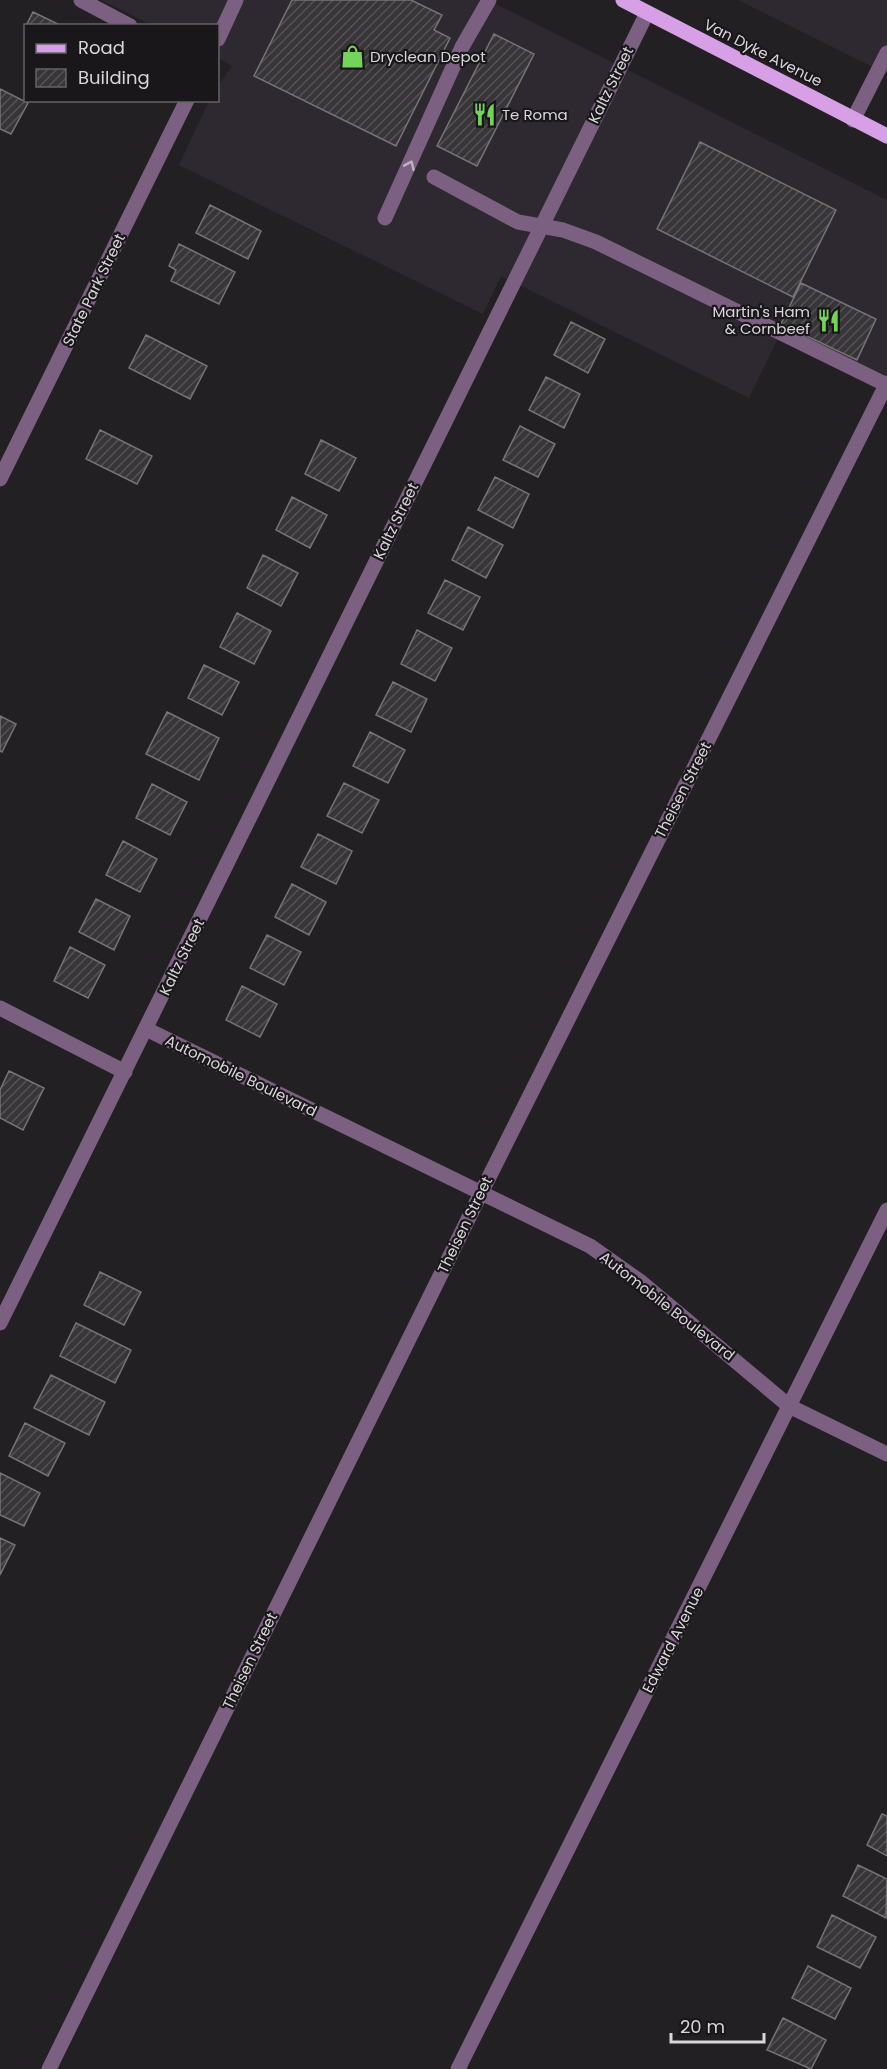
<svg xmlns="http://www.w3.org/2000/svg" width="887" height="2069" font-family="Poppins,sans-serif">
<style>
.built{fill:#2e2830}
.building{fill:url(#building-hatch);stroke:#777478;stroke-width:1.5}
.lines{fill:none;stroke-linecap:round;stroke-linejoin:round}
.minor{stroke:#7b6082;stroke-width:15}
.major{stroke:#d79fe6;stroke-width:15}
.oneway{stroke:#bcb3be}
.labels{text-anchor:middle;stroke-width:4.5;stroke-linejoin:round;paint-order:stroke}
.street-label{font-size:15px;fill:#d8d6d8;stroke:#19171a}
.poi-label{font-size:15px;fill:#d8d6d8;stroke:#19171a;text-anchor:start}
</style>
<defs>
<pattern id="building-hatch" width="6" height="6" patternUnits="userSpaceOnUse" patternTransform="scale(1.5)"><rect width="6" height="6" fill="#383538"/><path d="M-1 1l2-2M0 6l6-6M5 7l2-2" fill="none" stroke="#545254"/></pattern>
</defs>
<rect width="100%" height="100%" fill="#232023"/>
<path class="built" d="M101,0H488L887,200V379L783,328L749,398L501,276L483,314L179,165L209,101L218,100V86L232,66L218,58V26L152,25Z
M739,0H887V74L740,1Z"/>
<path class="building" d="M292,0H411L442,15L434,30L450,38L396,146L254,76Z
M33,12L58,24L57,26H26Z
M494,34L534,54L477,166L437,146Z
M0,89L28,103L11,134L0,129Z
M700,142L836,210L793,297L657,229Z
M210,205L261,231L248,259L196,233Z
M179,244L235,272L219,304L171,281L176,270L169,266Z
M801,283L876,319L857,360L781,324Z
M571,322L605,339L588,373L554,355Z
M146,335L207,366L190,399L129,368Z
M546,377L580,394L564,428L529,410Z
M520,426L555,444L538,477L503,460Z
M100,430L152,456L137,484L86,459Z
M321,440L356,458L339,491L305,474Z
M495,477L529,494L513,528L478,510Z
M292,497L327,515L310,548L276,530Z
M468,527L503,545L486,578L452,560Z
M263,555L298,573L281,606L247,588Z
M445,580L480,597L463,630L428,613Z
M237,613L271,631L254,664L220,647Z
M417,630L452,648L435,681L401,664Z
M204,665L239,682L222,715L188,698Z
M393,682L427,699L411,732L376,715Z
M167,712L219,738L199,780L146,754Z
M0,716L16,724L2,752L0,751Z
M370,732L405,750L388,783L353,766Z
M344,783L379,800L362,833L327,816Z
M152,784L187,802L170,835L136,818Z
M318,834L352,851L336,884L301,867Z
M123,841L157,859L140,892L106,875Z
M292,884L326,902L309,935L275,917Z
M96,899L130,916L114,950L79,932Z
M267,935L301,952L284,985L250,968Z
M70,947L105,965L88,998L54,981Z
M242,986L277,1004L260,1037L226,1020Z
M9,1071L44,1088L23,1130L0,1118V1090Z
M100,1272L141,1292L124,1325L84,1305Z
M76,1323L131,1350L115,1383L60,1356Z
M51,1375L105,1402L89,1435L34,1408Z
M25,1423L65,1443L48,1476L9,1456Z
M0,1473L40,1493L24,1526L0,1515Z
M0,1538L15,1545L0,1575Z
M882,1814L887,1816V1856L867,1845Z
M858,1865L887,1879L886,1918L843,1896Z
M832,1915L876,1937L860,1968L817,1947Z
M808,1966L851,1988L835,2019L792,1998Z
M783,2018L826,2040L811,2069L767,2050Z"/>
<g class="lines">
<path class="minor" d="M81,0L130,26
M218,39L236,0
M853,120L887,53
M434,177L518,222L563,230L596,242L887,385
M385,218L462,47L489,0
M0,479L187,100
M0,1008L125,1072
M146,1029L590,1246L641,1282L789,1406L887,1454
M0,1323L647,13
M49,2069L481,1193L887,383
M458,2069L887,1210"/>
<path class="major" d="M623,0L887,136"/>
</g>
<defs><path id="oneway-chevron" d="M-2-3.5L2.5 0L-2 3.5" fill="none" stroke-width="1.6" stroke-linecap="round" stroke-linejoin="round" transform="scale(1.5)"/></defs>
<use class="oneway" href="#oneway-chevron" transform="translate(410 165) rotate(-66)"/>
<defs>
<symbol id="shop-bare" viewBox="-9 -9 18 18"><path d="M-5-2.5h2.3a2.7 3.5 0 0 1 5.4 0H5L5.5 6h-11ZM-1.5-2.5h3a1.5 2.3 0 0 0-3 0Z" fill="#75d25b" stroke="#19171a" stroke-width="2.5" paint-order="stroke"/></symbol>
<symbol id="restaurant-bare" viewBox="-9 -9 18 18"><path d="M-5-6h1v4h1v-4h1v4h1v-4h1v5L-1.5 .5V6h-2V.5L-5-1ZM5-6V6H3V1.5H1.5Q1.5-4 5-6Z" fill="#75d25b" stroke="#19171a" stroke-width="2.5" paint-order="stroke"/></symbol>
</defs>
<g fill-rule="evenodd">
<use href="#shop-bare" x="336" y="40" width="33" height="33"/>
<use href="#restaurant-bare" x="468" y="98" width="33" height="33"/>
<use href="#restaurant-bare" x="812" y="304" width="33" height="33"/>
</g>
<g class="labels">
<g class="street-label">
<text transform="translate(763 53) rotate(27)" y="5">Van Dyke Avenue</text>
<text transform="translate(611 85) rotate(-64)" y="5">Kaltz Street</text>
<text transform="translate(94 290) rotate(-64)" y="5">State Park Street</text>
<text transform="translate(396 521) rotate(-64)" y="5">Kaltz Street</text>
<text transform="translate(683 790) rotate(-63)" y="5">Theisen Street</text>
<text transform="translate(182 957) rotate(-64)" y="5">Kaltz Street</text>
<text transform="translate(241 1076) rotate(26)" y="5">Automobile Boulevard</text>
<text transform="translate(465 1225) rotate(-64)" y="5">Theisen Street</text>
<text transform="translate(667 1306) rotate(38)" y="5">Automobile Boulevard</text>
<text transform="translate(673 1640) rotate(-63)" y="5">Edward Avenue</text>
<text transform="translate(250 1661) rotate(-64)" y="5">Theisen Street</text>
</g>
<g class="poi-label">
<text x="370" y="62">Dryclean Depot</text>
<text x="502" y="120">Te Roma</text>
<text x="810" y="317" text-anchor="end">Martin's Ham<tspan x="810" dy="17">&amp; Cornbeef</tspan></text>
</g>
</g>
<rect x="24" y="24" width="195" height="78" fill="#19171a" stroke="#656366" stroke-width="1.5"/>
<rect x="36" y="44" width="30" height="9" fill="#d79fe6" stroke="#656366" stroke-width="1.5"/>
<text x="78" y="54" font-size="18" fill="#d8d6d8">Road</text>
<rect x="36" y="69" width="30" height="18" fill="url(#building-hatch)" stroke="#656366" stroke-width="1.5"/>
<text x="78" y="84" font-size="18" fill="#d8d6d8">Building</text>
<path d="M671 2033v9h93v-9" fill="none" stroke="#d8d6d8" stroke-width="3"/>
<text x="680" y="2033" font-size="18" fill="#d8d6d8" stroke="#19171a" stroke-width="4.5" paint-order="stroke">20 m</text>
</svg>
